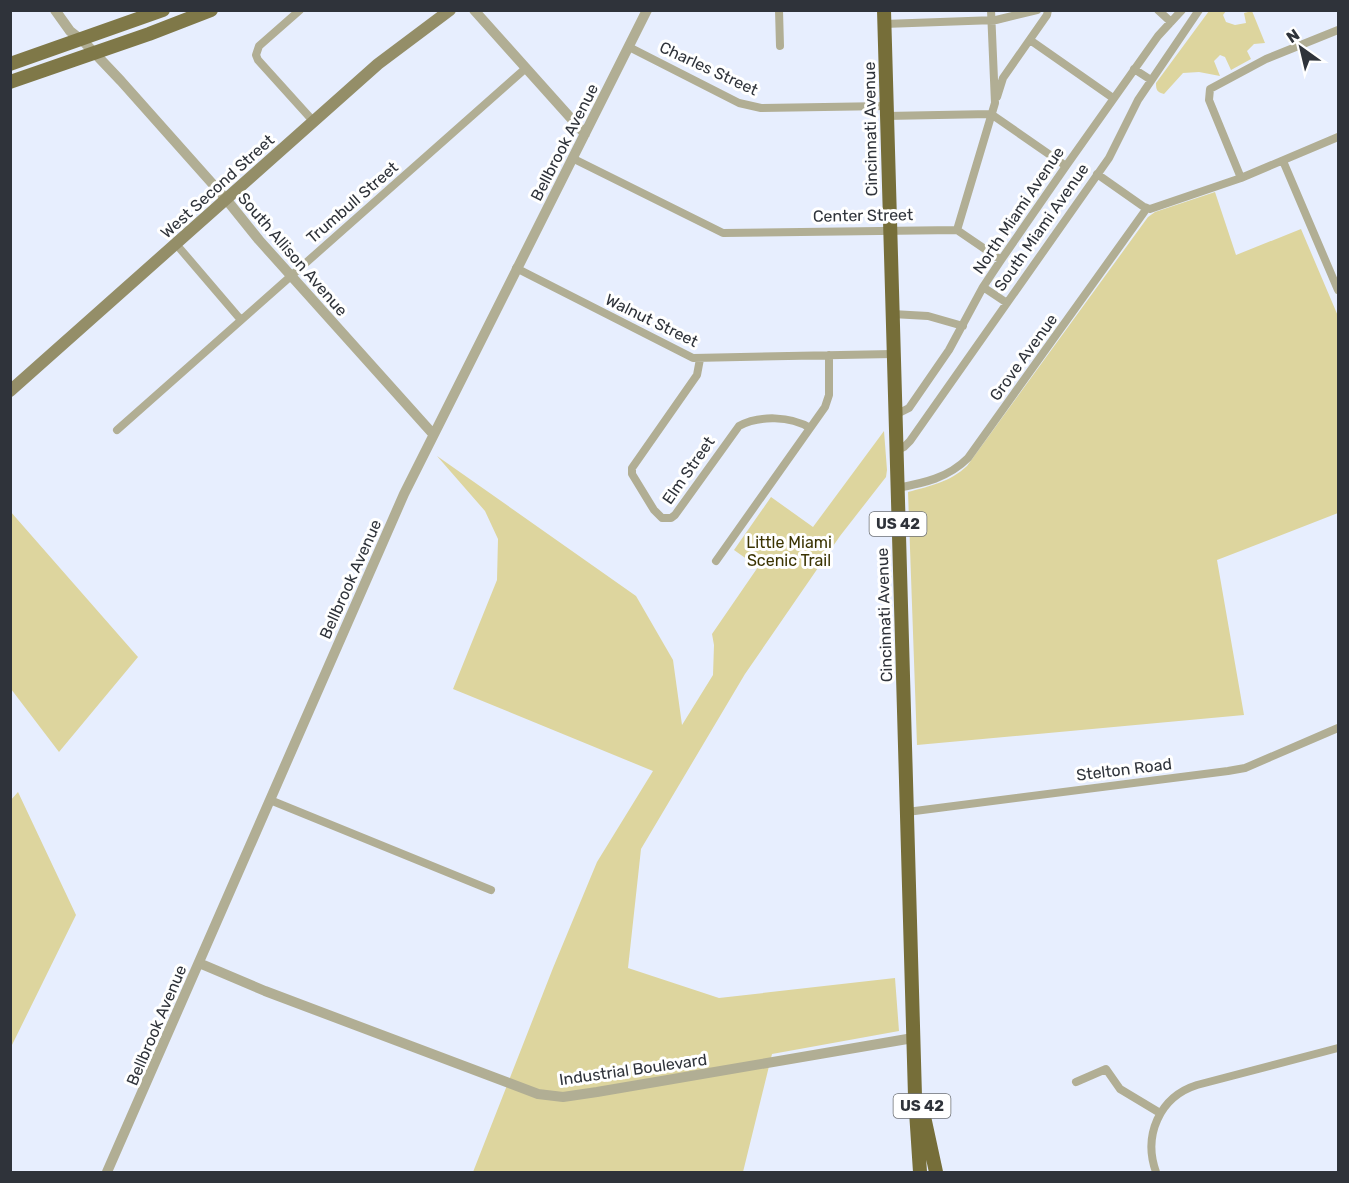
<svg xmlns="http://www.w3.org/2000/svg" width="1349" height="1183" font-family="Rubik,sans-serif">
<style>
.green{fill:#ddd59e}
.lines{fill:none;stroke-linecap:round;stroke-linejoin:round}
.minor{stroke:#b1ae94;stroke-width:8}
.tertiary{stroke:#b1ae94;stroke-width:10}
.secondary{stroke:#948e68;stroke-width:12}
.primary{stroke:#7f7848;stroke-width:14}
.trunk{stroke:#766e39;stroke-width:14}
.labels{text-anchor:middle;stroke-width:6;stroke-linejoin:round;paint-order:stroke}
.shield{fill:#fff;stroke:#6d7075;stroke-width:1.5}
.shield-label{font-size:15px;font-weight:bold;fill:#2f333a}
.street-label{font-size:16px;fill:#2f333a;stroke:#fff}
.park-label{font-size:16px;fill:#3b3402;stroke:#fff}
</style>
<rect width="100%" height="100%" fill="#e7eefe"/>
<path class="green" d="M1209,11H1226L1223,15L1226,22L1235,25L1246,23L1244,13L1252,11L1265,43L1254,44L1247,51L1251,59L1231,70L1225,57L1220,55L1214,61L1220,76L1199,72L1183,73L1164,94C1157,92 1156,90 1156,83Z
M1215,192L1236,255L1301,229L1338,316V513L1217,560L1244,715L917,745L908,492C930,486 950,482 967,466L1148,217L1155,212Z
M884,431L887,470L886,477L840,536L745,674L641,849L628,968L719,998L895,978L899,1031L772,1054L743,1172H473L553,968L597,862L653,771L453,689L497,580L498,539L485,511L437,456L636,596L673,660L682,725L713,675L714,645L712,634L758,567L734,550L771,497L813,527Z
M10,511L138,657L59,752L11,689Z
M18,792L76,915L11,1047L10,801Z"/>
<g class="lines">
<path class="minor" d="M300,10L259,46L256,55L258,60L314,122
M779,10L780,46
M1158,10L1171,22
M884,24L996,20L1037,10
M1030,40L1113,98
M629,47L739,103L761,108L886,106
M1134,69L1151,80
M997,97L1003,78L1047,15L1048,10
M886,116L991,114L1066,166
M572,158L723,233L957,230L1001,260
M1283,161L1338,290
M1097,174L1144,207L1150,209L1241,178L1338,137
M1241,178L1209,100L1210,89L1266,59L1338,30
M957,230L995,103L991,10
M176,244L241,320
M516,268L693,358L893,354
M983,287L1007,303
M892,314L928,316L963,326
M700,359L697,375L632,468V474L654,510L662,518H671L675,515L739,426C759,415 791,416 810,428
M895,415L909,408L949,350L983,287L1001,260L1066,166L1158,36L1182,10
M117,430L526,68
M896,451L904,447L910,441L1109,158L1138,100L1199,10
M897,488C924,483 948,478 968,458L1147,208
M716,561L825,407L829,395V355
M270,800L491,890
M907,812L1228,771L1245,768L1338,728
M1076,1082L1106,1069L1120,1089L1160,1113
M1156,1172C1143,1136 1159,1097 1197,1085L1338,1048"/>
<path class="tertiary" d="M55,10L70,31L85,43L121,81L226,199L259,240L433,434
M474,10L585,134
M199,963L265,991L538,1094L563,1097L597,1092L913,1038
M107,1172L404,494L647,10"/>
<path class="secondary" d="M10,391L378,64L450,10"/>
<path class="primary" d="M10,64L163,10
M10,82L149,34L211,10"/>
<path class="trunk" d="M884,10L915,1096L920,1172
M923,1112L936,1172"/>
</g>
<g class="labels">
<g class="shield">
<rect x="869.5" y="512" width="57" height="24" rx="4.5"/>
<rect x="893.5" y="1094" width="57" height="24" rx="4.5"/>
</g>
<g class="shield-label">
<text x="898" y="529">US 42</text>
<text x="922" y="1111">US 42</text>
</g>
<g class="street-label">
<text transform="translate(709 68) rotate(25)" y="6">Charles Street</text>
<text transform="translate(870 129) rotate(-91)" y="6">Cincinnati Avenue</text>
<text transform="translate(564 142) rotate(-63)" y="6">Bellbrook Avenue</text>
<text transform="translate(217 186) rotate(-42)" y="6">West Second Street</text>
<text transform="translate(352 202) rotate(-41)" y="6">Trumbull Street</text>
<text transform="translate(1018 210) rotate(-56)" y="6">North Miami Avenue</text>
<text transform="translate(863 215) rotate(-1)" y="6">Center Street</text>
<text transform="translate(1041 227) rotate(-55)" y="6">South Miami Avenue</text>
<text transform="translate(293 254) rotate(49)" y="6">South Allison Avenue</text>
<text transform="translate(652 320) rotate(26)" y="6">Walnut Street</text>
<text transform="translate(1023 357) rotate(-54)" y="6">Grove Avenue</text>
<text transform="translate(688 470) rotate(-55)" y="6">Elm Street</text>
<text transform="translate(350 579) rotate(-66)" y="6">Bellbrook Avenue</text>
<text transform="translate(884 615) rotate(-92)" y="6">Cincinnati Avenue</text>
<text transform="translate(1124 769) rotate(-7)" y="6">Stelton Road</text>
<text transform="translate(156 1025) rotate(-67)" y="6">Bellbrook Avenue</text>
<text transform="translate(633 1069) rotate(-8)" y="6">Industrial Boulevard</text>
</g>
<g class="park-label">
<text x="789" y="548">Little Miami<tspan x="789" dy="18">Scenic Trail</tspan></text>
</g>
</g>
<rect width="1349" height="1183" fill="none" stroke="#2f333a" stroke-width="24"/>
<g transform="translate(1301 48) rotate(326)" stroke="#ffffff" stroke-width="4.5" paint-order="stroke">
<path d="M0-4.5L10 22L0 15L-10 22Z" fill="#2f333a"/>
<text y="-9" font-size="16" font-weight="bold" text-anchor="middle" fill="#2f333a">N</text>
</g>
</svg>
